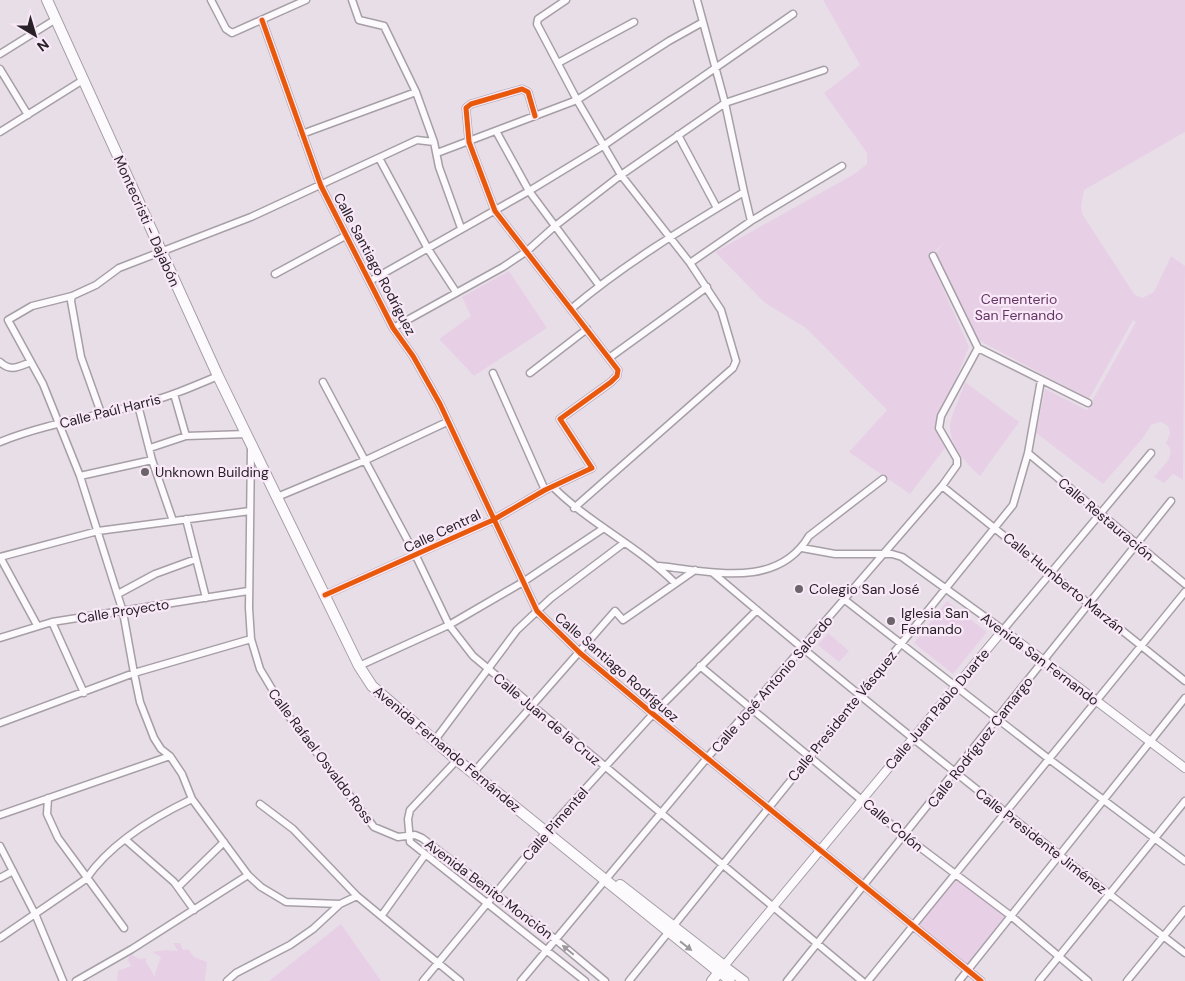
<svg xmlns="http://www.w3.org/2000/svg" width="1185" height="981" font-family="'DM Sans',sans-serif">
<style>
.green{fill:#e7d0e6}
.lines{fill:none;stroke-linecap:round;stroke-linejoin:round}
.minor-casing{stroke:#a69fa6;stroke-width:9}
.tertiary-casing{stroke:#a69fa6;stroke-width:10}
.secondary-casing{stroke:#a69fa6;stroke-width:11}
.primary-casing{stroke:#a69fa6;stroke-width:12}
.minor{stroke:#fcfafc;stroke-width:6}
.tertiary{stroke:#fcfafc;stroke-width:8}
.secondary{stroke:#fcfafc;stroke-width:9}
.primary{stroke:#fcfafc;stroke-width:10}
.cycleway-casing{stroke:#f9e8f8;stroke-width:8}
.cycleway{stroke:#e8590c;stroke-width:5}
.oneway{fill:#9d999d}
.poi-dot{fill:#6b646b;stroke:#f9e8f8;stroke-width:2}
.labels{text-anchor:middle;stroke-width:4.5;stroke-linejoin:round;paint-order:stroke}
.street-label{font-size:14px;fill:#282228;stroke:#f9e8f8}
.park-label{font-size:14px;fill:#643564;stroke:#f9e8f8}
.poi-label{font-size:14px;fill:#282228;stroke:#f9e8f8;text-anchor:start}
</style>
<rect width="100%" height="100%" fill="#e8dee8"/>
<path class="green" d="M823,0H1185V132L1084,190L1081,207L1083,215L1134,294L1142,298L1154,292L1171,256L1185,266L1183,480L1173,474L1164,483L1154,477L1169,459L1171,450L1166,443L1170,433L1168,426L1161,422L1151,425L1143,438L1103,484L1036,433L1045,389L1087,410L1136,322L1133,320L1089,399L978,340L936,252L946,241L929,257L969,347L938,424L940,439L945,448L910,494L849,452L887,410L806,328L765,303L715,252L856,173L867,164V153L824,93L860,65Z
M509,271L547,328L474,376L439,339L471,316L462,297Z
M965,382L1019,422L980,476C967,464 950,446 950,427C950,417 962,393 965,382Z
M947,601L987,632L953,674L914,643Z
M828,633L849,651L839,662L818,645Z
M955,874L1011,916L967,970L913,926Z
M341,924L381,981H269Z
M173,943H180L183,950L188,949L194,957L207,962L205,981H117L118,971L131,966L128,960L130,954L140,959L146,958V962L156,978L155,973L161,957L152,952L165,950L178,951Z"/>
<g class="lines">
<defs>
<path id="minor" d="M211,0L226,29L232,33L306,0
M352,0L359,20L384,26L416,92L434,142L439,167L461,228
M566,0L538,19L537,24L577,100L621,175L690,263L721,310L736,361L733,368L574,508
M262,20L321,186L393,328L413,356L440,404L537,611L580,653L653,714L981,981
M0,54L56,19
M558,63L634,22
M0,69L28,115
M496,131L529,191L599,285
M0,132L83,80
M302,134L416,92
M678,135L717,208
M437,153L577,100L669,41L703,22
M379,158L428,249L456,292
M751,221L842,166
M933,256L978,348L1088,403
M690,263L751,221L744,192
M275,274L347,235
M370,281L529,191L603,146L793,14
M571,309C624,264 684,228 744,192L725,103L697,0
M393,328L503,267L527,251L555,226L621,175L725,103L824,70
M609,358L707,287
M0,362C11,372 18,367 31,362
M493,373L545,490
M530,373L587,329
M323,382L416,556L449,625L473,656L862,981
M174,394L186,436
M138,405L152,460L173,521
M101,413L81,357L71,301L72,296L96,285L119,268L251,217L417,140L434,142
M0,442C45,424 92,417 138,405C166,398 192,387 218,376
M150,448L186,436L247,434
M251,448L249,608L251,639L260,669L287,714L374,827L398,837L415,835L422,838L555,939L605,981
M1028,453L1185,584
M80,476L152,460
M942,486L1185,681
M553,487C590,524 638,546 675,583
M277,497L366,460L447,422
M186,519L206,598
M802,548L835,554H892L902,557L1003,630L1151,453
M0,557L98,531L250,511
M0,557L37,625
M659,566C710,571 777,590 809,536L883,479
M713,573C867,704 1025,829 1185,953
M118,594L155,574L196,559
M325,595L493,520L545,490L592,468L560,419L611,382L617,376L618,370L495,211L469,142L466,108L471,104L522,89L528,92L535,116
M845,600L1049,759L1185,861
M52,622L84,693
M0,638L52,622L248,591
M251,639L134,673L140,702L154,738L161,749L170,756L182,774L192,799L248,875L261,887L286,902L340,904
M359,666L449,625L523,582L604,528
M700,666L905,836L1011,916L1088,981
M0,723L134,673L123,612L80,476L43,384L8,320L32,306L72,296
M435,740L517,630L551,598L624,543
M457,760L410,810L408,819L410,842L585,981
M473,773L615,611L623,620L695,570
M48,798L47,814L58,838L124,928
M260,804L293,829L357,896L460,981
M0,815L170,756
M126,840L174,882L194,910
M0,846L36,916L63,981
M0,878L13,871
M178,887L224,842
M382,915L425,855
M0,938L86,879C110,844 154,817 192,799
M76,981L132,949L248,875
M227,981L236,973L290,945L313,929L340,904L357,896
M423,981L547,831L653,714L757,610
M521,981L707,758L942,486L957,465V459L939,428L941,416L978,348
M629,981L1013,505L1028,453L1041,380
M787,981L1171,501
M868,981L1185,592
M959,981L1185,698
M1039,981L1185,801
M1127,981L1185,910"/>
<path id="tertiary" d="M724,966L1003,630L1185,768"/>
<path id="secondary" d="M724,966L744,981
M719,972L730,981"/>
<path id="primary" d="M47,0L218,376L359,666L372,686L457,760L719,972
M620,885L724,966L712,981"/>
</defs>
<use href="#minor" class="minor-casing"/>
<use href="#tertiary" class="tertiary-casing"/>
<use href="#secondary" class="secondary-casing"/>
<use href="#primary" class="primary-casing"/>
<use href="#minor" class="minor"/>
<use href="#tertiary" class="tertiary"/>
<use href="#secondary" class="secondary"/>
<use href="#primary" class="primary"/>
<defs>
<path id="cycleway" d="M262,20L321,186L393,328L413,356L440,404L537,611L580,653L653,714L981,981
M325,595L493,520L545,490L592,468L560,419L611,382L617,376L618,370L495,211L469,142L466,108L471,104L522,89L528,92L535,116"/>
</defs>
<use href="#cycleway" class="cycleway-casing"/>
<use href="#cycleway" class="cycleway"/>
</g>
<defs><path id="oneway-solid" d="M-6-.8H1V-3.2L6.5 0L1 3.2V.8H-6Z" transform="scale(1.25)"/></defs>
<g class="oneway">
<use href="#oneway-solid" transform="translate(686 946) rotate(38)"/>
<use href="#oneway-solid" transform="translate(568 950) rotate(-140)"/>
</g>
<g class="poi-dot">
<circle cx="145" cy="472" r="5"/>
<circle cx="799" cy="589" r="5"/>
<circle cx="891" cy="621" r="5"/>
</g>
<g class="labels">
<g class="street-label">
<text transform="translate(147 221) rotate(66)" y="5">Montecristi - Dajabón</text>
<text transform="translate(375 264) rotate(62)" y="5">Calle Santiago Rodríguez</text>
<text transform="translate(110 411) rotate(-14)" y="5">Calle Paúl Harris</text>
<text transform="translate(1106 519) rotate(40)" y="5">Calle Restauración</text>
<text transform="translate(442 531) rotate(-25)" y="5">Calle Central</text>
<text transform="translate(1064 583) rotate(39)" y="5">Calle Humberto Marzán</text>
<text transform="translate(123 611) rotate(-9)" y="5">Calle Proyecto</text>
<text transform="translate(1040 659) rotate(37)" y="5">Avenida San Fernando</text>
<text transform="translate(617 667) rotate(41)" y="5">Calle Santiago Rodríguez</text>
<text transform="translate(772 684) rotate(-49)" y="5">Calle José Antonio Salcedo</text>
<text transform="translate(937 709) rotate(-50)" y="5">Calle Juan Pablo Duarte</text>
<text transform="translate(842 716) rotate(-51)" y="5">Calle Presidente Vásquez</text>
<text transform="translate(547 719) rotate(40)" y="5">Calle Juan de la Cruz</text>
<text transform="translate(980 742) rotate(-52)" y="5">Calle Rodríguez Camargo</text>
<text transform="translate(447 749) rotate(40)" y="5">Avenida Fernando Fernández</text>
<text transform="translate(321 756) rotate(53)" y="5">Calle Rafael Osvaldo Ross</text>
<text transform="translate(555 824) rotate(-49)" y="5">Calle Pimentel</text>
<text transform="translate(893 825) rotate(40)" y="5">Calle Colón</text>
<text transform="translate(1041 841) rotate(38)" y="5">Calle Presidente Jiménez</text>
<text transform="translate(489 889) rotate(37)" y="5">Avenida Benito Monción</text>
</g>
<g class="park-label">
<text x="1019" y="304">Cementerio<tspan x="1019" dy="16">San Fernando</tspan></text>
</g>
<g class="poi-label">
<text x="155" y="477">Unknown Building</text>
<text x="809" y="594">Colegio San José</text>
<text x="901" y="618">Iglesia San<tspan x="901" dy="16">Fernando</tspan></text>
</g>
</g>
<g transform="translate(35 35) rotate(142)" stroke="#f9e8f8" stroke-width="4" paint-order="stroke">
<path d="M0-4L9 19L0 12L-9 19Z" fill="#282228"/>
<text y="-8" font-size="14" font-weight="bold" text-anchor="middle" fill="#282228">N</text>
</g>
</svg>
